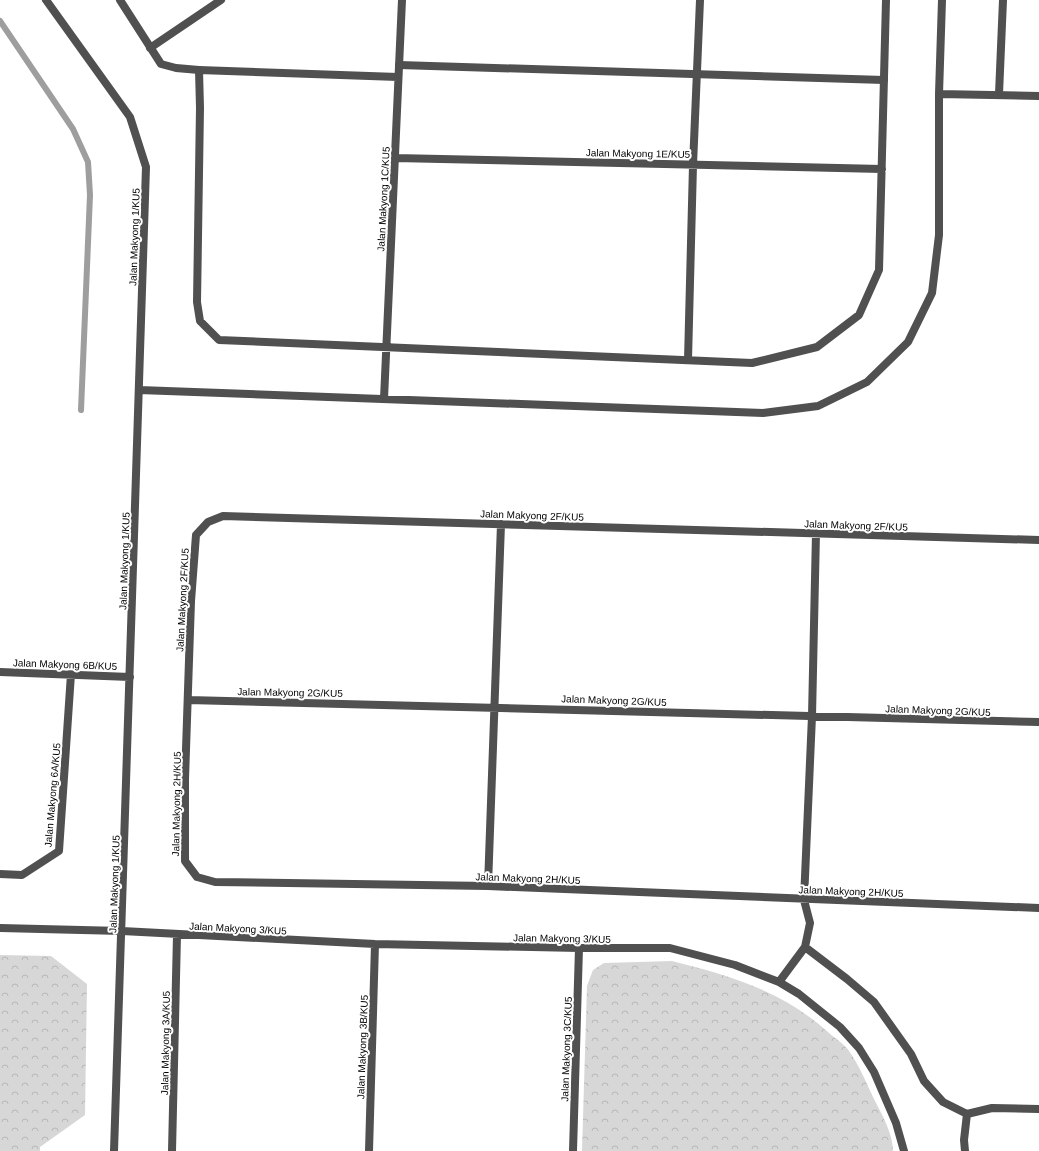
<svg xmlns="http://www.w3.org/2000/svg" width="1039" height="1151" font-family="Helvetica,sans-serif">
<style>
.park{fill:url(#park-crowns)}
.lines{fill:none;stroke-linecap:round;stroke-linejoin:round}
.stream{stroke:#9e9e9e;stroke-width:6}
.lane{stroke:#505050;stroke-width:8}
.street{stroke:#505050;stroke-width:8}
.labels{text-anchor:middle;stroke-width:4;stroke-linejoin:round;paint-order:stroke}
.street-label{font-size:10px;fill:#000;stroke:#fff}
</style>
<defs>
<pattern id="park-crowns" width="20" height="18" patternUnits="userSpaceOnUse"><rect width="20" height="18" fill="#d7d7d7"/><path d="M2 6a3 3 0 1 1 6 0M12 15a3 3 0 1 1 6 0" fill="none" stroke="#b7b7b7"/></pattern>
</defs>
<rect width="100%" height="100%" fill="#fff"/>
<path class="park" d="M0,955L51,956L87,984L85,1115L40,1147V1151H0Z
M672,961C731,976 783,991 829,1033C835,1038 844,1044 849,1051C859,1065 866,1082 873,1097C881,1113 893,1133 893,1151H582L587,986L593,970L604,963Z"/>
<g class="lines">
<path class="stream" d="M0,21L73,129L88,162L90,195L81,410"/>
<path class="lane" d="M120,0L161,64L176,68L199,70
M150,48L221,0
M399,65L884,80"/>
<path class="street" d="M46,0L130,117L146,167L114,1151
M398,77L199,70L200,108L197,302L200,321L219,340L752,363L817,347L859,315L879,270L886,0
M939,94L1039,96
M999,94L1003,0
M395,158L882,169
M688,360L693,165L700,0
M139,390L763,413L818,406L867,382L908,342L932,293L939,235V94L942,0
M384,399L402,0
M1039,540L223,516L208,522L196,535L191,601L185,779V861L197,877L215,882L488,886L1039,908
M0,672L130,677
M188,700L1039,722
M0,874L22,875L59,851L71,674
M488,886L501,524
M0,928L122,931L375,944L579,948H670L735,965L779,982L799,994L840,1027L859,1048L874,1072L896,1123L904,1151
M805,947L847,979L874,1002L911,1054L924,1081L943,1102L967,1114
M779,982L805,947L810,923L804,900L812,716L816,533
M967,1114L992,1108L1039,1109
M172,1151L177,935
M369,1151L375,944
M573,1151L579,948
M965,1151L964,1140L967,1114"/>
</g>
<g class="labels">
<g class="street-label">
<text transform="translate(638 153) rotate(1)" y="4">Jalan Makyong 1E/KU5</text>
<text transform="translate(383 199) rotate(-87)" y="4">Jalan Makyong 1C/KU5</text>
<text transform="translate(134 237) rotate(-88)" y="4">Jalan Makyong 1/KU5</text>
<text transform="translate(532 515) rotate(2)" y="4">Jalan Makyong 2F/KU5</text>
<text transform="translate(856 525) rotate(2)" y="4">Jalan Makyong 2F/KU5</text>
<text transform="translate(124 561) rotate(-88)" y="4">Jalan Makyong 1/KU5</text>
<text transform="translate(182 600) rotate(-87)" y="4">Jalan Makyong 2F/KU5</text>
<text transform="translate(65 664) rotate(2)" y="4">Jalan Makyong 6B/KU5</text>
<text transform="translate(290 692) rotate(1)" y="4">Jalan Makyong 2G/KU5</text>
<text transform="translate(614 700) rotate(2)" y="4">Jalan Makyong 2G/KU5</text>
<text transform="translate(938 710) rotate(2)" y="4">Jalan Makyong 2G/KU5</text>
<text transform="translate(52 795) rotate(-85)" y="4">Jalan Makyong 6A/KU5</text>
<text transform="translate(176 804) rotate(-89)" y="4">Jalan Makyong 2H/KU5</text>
<text transform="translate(528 878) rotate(2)" y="4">Jalan Makyong 2H/KU5</text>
<text transform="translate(114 884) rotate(-88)" y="4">Jalan Makyong 1/KU5</text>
<text transform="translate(851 891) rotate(2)" y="4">Jalan Makyong 2H/KU5</text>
<text transform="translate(238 928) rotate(3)" y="4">Jalan Makyong 3/KU5</text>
<text transform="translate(562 938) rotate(1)" y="4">Jalan Makyong 3/KU5</text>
<text transform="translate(165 1043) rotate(-89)" y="4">Jalan Makyong 3A/KU5</text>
<text transform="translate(362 1047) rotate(-88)" y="4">Jalan Makyong 3B/KU5</text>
<text transform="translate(566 1049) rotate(-88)" y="4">Jalan Makyong 3C/KU5</text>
</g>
</g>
</svg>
